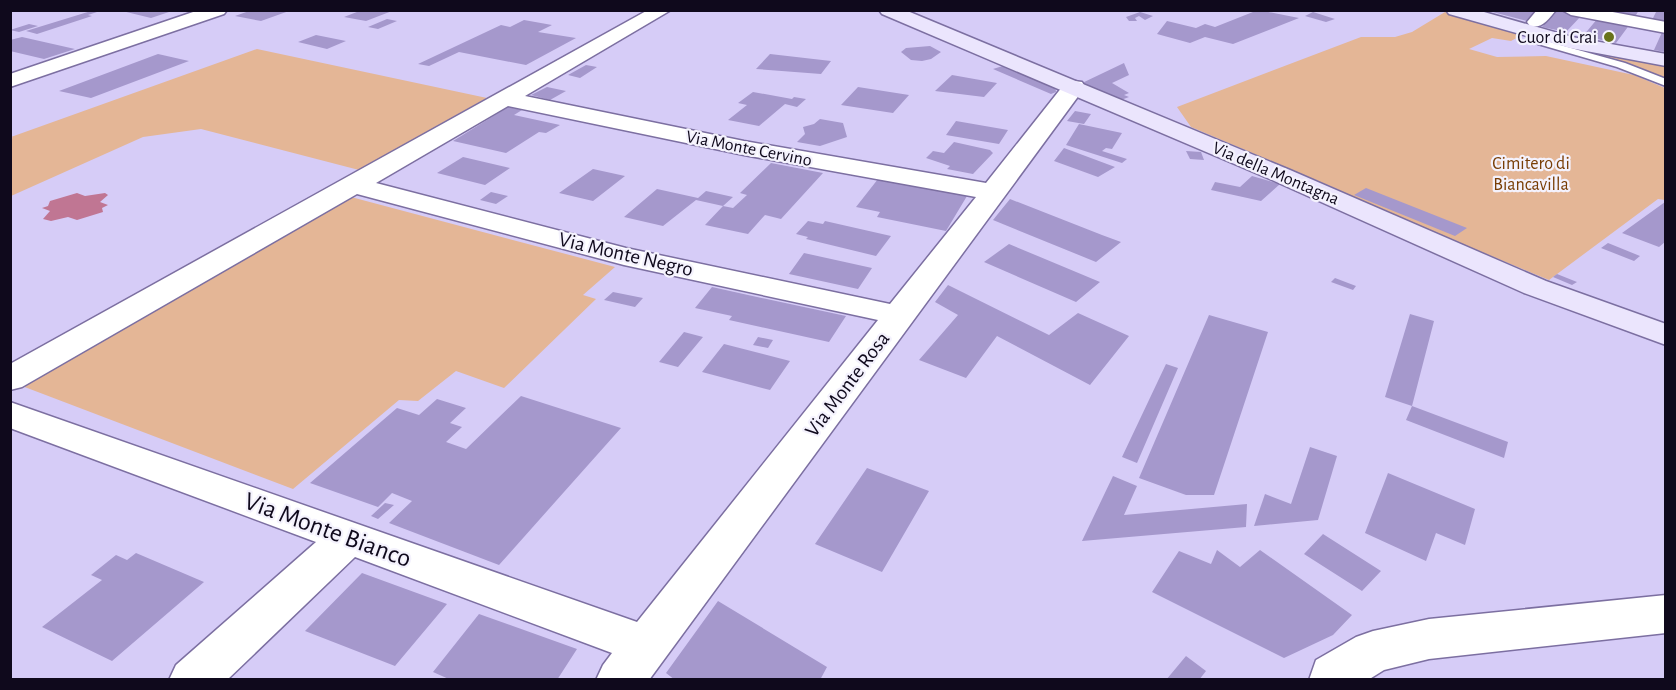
<svg xmlns="http://www.w3.org/2000/svg" width="1676" height="690" font-family="'Alegreya Sans',sans-serif">
<style>
.green{fill:#e4b696}
.water{fill:#c07693}
.building{fill:#a598cc}
.lines{fill:none;stroke-linecap:round;stroke-linejoin:round}
.lane-casing{stroke:#7c6fa1;stroke-width:3}
.street-casing{stroke:#7c6fa1;stroke-width:3}
.secondary-casing{stroke:#7c6fa1;stroke-width:3}
.lane{fill:#fff;fill-rule:evenodd}
.street{fill:#fff;fill-rule:evenodd}
.secondary{fill:#ebe5fd;fill-rule:evenodd}
.poi-dot{fill:#68721b;stroke:#f4f2fd;stroke-width:2}
.labels{text-anchor:middle;stroke-width:4.5;stroke-linejoin:round;paint-order:stroke}
.far-poi-label{font-size:18px;fill:#0f091c;stroke:#f4f2fd;text-anchor:end}
.far-street-label{font-size:18px;fill:#0f091c;stroke:#f4f2fd}
.far-park-label{font-size:18px;fill:#783d05;stroke:#f4f2fd}
.street-label{font-size:21px;fill:#0f091c;stroke:#f4f2fd}
.near-street-label{font-size:26px;fill:#0f091c;stroke:#f4f2fd}
</style>
<rect width="100%" height="100%" fill="#d6ccf7"/>
<path class="green" d="M1445,12L1515,31L1520,36L1511,41L1492,38L1469,49L1497,57L1546,56L1634,75L1665,88V200L1658,199L1549,280L1344,195L1337,189L1191,127L1177,107L1361,37H1395L1412,32Z
M1561,46L1665,64V79L1625,63Z
M257,49L487,98L359,170L201,129L143,137L11,196L10,139L13,138L11,137Z
M351,197L615,267L583,295L596,299L504,388L456,371L418,401L399,400L293,489L22,386Z"/>
<path class="water" d="M77,193L85,196L105,193L108,195L100,202L108,205L102,208L103,212L77,220L68,217L51,221L43,219L50,211L42,208L48,206L50,201Z"/>
<path class="building" d="M118,10H172V11L151,18Z
M252,10H289V11L261,21L235,16Z
M362,10H392V11L366,21L344,17Z
M1258,10L1299,18L1233,44L1205,37L1190,43L1157,34L1167,21L1196,28L1205,24L1215,27Z
M1485,10H1537L1527,21Z
M1557,10H1560L1582,15L1566,32L1542,27Z
M1603,10H1639L1633,20Z
M1657,10H1665V27L1650,24Z
M91,11L97,12L88,15L92,16L37,34L26,31Z
M1140,12L1153,16L1145,20L1139,16L1135,18L1137,21H1129L1126,17Z
M1313,12L1335,19L1326,22L1305,16Z
M1598,18L1630,24L1616,43L1583,36Z
M387,19L397,21L378,29L368,27Z
M524,20L552,25L538,32L576,38L526,65L459,52L429,66L418,64L501,25L510,27Z
M29,24L38,26L19,32L10,30Z
M1663,30H1665V52L1654,50Z
M316,35L346,41L327,49L298,42Z
M22,37L75,49L44,59L10,51V40Z
M930,46L941,52L931,59L922,61L911,60L901,52L906,48Z
M158,54L189,61L91,98L59,91Z
M770,54L831,61L821,74L756,69Z
M1124,63L1129,75L1112,83L1129,93L1124,95L1129,97L1121,100L1080,84Z
M586,65L597,67L580,78L568,75Z
M1006,65L1055,86L1056,92L1051,94L993,69Z
M952,75L997,83L984,97L935,91Z
M547,87L566,91L550,100L531,95Z
M858,87L909,95L893,113L841,105Z
M753,92L792,99L794,97L806,99L797,107L785,104L759,126L728,120L747,105L738,103Z
M508,107L522,110L514,115L560,125L546,133L539,132L506,153L453,141Z
M1075,111L1091,114L1084,124L1067,121Z
M820,119L843,123L847,137L820,146L797,142L805,134L803,127L814,124Z
M956,121L1008,130L999,144L946,135Z
M1079,124L1122,133L1112,149L1106,148L1102,151L1127,159L1122,163L1066,145Z
M954,142L990,150L993,153L973,174L947,169L950,166L926,158L933,151L944,153Z
M1064,148L1115,167L1098,177L1054,161Z
M1186,151L1201,152L1204,160L1190,159Z
M463,157L510,168L485,185L437,173Z
M771,163L823,173L781,219L765,215L748,234L705,225L723,206L733,208L747,195L740,193Z
M593,169L625,176L593,201L559,193Z
M1252,176L1280,184L1261,201L1211,190L1215,182L1240,187Z
M878,179L967,196L946,231L877,217L880,212L856,207Z
M1366,188L1467,228L1455,236L1354,195Z
M657,189L698,198L706,191L733,197L723,206L696,200L663,226L624,217Z
M491,192L508,196L496,204L480,200Z
M1010,199L1102,235L1121,242L1096,262L993,220Z
M1665,202V242L1659,247L1622,233Z
M808,221L823,224L825,221L891,236L876,256L806,239L808,237L796,234Z
M1608,243L1640,256L1634,261L1601,248Z
M1009,244L1100,282L1076,302L984,262Z
M804,253L872,268L858,289L789,274Z
M1557,274L1577,282L1572,285L1553,277Z
M1335,278L1356,286L1353,290L1331,282Z
M948,285L1049,335L1078,313L1129,336L1090,385L997,336L966,378L919,360L958,315L935,302Z
M712,287L748,295L846,316L829,342L729,320L732,316L695,308Z
M613,292L643,298L635,307L604,300Z
M1410,314L1434,321L1412,406L1385,397Z
M1209,315L1268,332L1214,495H1186L1139,478Z
M684,332L703,337L678,367L659,362Z
M758,337L773,340L768,348L753,345Z
M724,344L790,361L770,390L702,372Z
M1166,364L1178,368L1137,463L1122,457Z
M521,396L621,428L499,565L389,523L412,501L392,493L378,507L310,483L397,408L419,415L437,399L466,408L450,423L462,427L446,442L466,449Z
M1412,406L1508,442L1504,458L1406,420Z
M1310,447L1337,456L1318,520L1254,526L1265,494L1291,504Z
M867,468L929,491L882,572L815,544Z
M1388,473L1475,509L1465,545L1436,533L1426,561L1365,533Z
M1113,476L1137,486L1124,515L1247,504L1246,527L1082,541Z
M385,503L394,505L378,519L371,516Z
M1323,534L1381,571L1362,591L1304,554Z
M1217,550L1240,567L1260,550L1352,615L1333,635L1284,658L1152,592L1179,551L1211,564Z
M136,553L204,582L112,661L42,627L102,580L91,575L116,555L127,560Z
M362,573L447,604L395,666L305,631Z
M718,601L827,667L820,680H675L666,673Z
M479,614L577,649L557,680H451L433,672Z
M1186,656L1206,671L1199,680H1166Z"/>
<g class="lines">
<defs>
<path id="lane" d="M1544,32L1549,35L1548,41L1553,43L1625,63L1666,79V86L1617,67L1538,44L1539,35Z"/>
<path id="street" d="M199,10H227L224,14L10,87V74Z
M648,10H671L525,96L744,141L986,183L1066,82L1074,81L1082,82L1085,87L649,680H596L603,665L612,653L355,557L227,680H169L176,665L316,542L10,428V402L637,622L878,320L624,265L357,194L22,387L10,390V364ZM508,106L744,155L976,197L890,304L626,248L376,183Z
M1537,10H1556C1548,20 1542,29 1530,26L1527,22Z
M1562,10H1602L1666,22V33L1571,15Z
M1666,595V633L1429,659L1384,670L1368,680H1309L1316,660L1356,637L1373,631L1429,619Z"/>
<path id="secondary" d="M879,10H905L1290,170L1546,281L1666,324V345L1524,293L1272,180L882,14Z
M1446,10H1477L1572,37L1666,54V66L1570,48L1449,14Z"/>
</defs>
<use href="#lane" class="lane-casing"/>
<use href="#street" class="street-casing"/>
<use href="#secondary" class="secondary-casing"/>
<use href="#lane" class="lane"/>
<use href="#street" class="street"/>
<use href="#secondary" class="secondary"/>
</g>
<circle class="poi-dot" cx="1609" cy="37" r="6"/>
<g class="labels">
<g class="far-poi-label">
<text x="1597" y="43">Cuor di Crai</text>
</g>
<g class="far-street-label">
<text transform="translate(749 148) rotate(11)" y="6">Via Monte Cervino</text>
<text transform="translate(1276 173) rotate(23)" y="6">Via della Montagna</text>
</g>
<g class="far-park-label">
<text x="1531" y="169">Cimitero di<tspan x="1531" dy="21">Biancavilla</tspan></text>
</g>
<g class="street-label">
<text transform="translate(626 254) rotate(13)" y="7">Via Monte Negro</text>
<text transform="translate(847 384) rotate(-53)" y="7">Via Monte Rosa</text>
</g>
<g class="near-street-label">
<text transform="translate(328 529) rotate(20)" y="9">Via Monte Bianco</text>
</g>
</g>
<rect width="1676" height="690" fill="none" stroke="#0f091c" stroke-width="24"/>
</svg>
